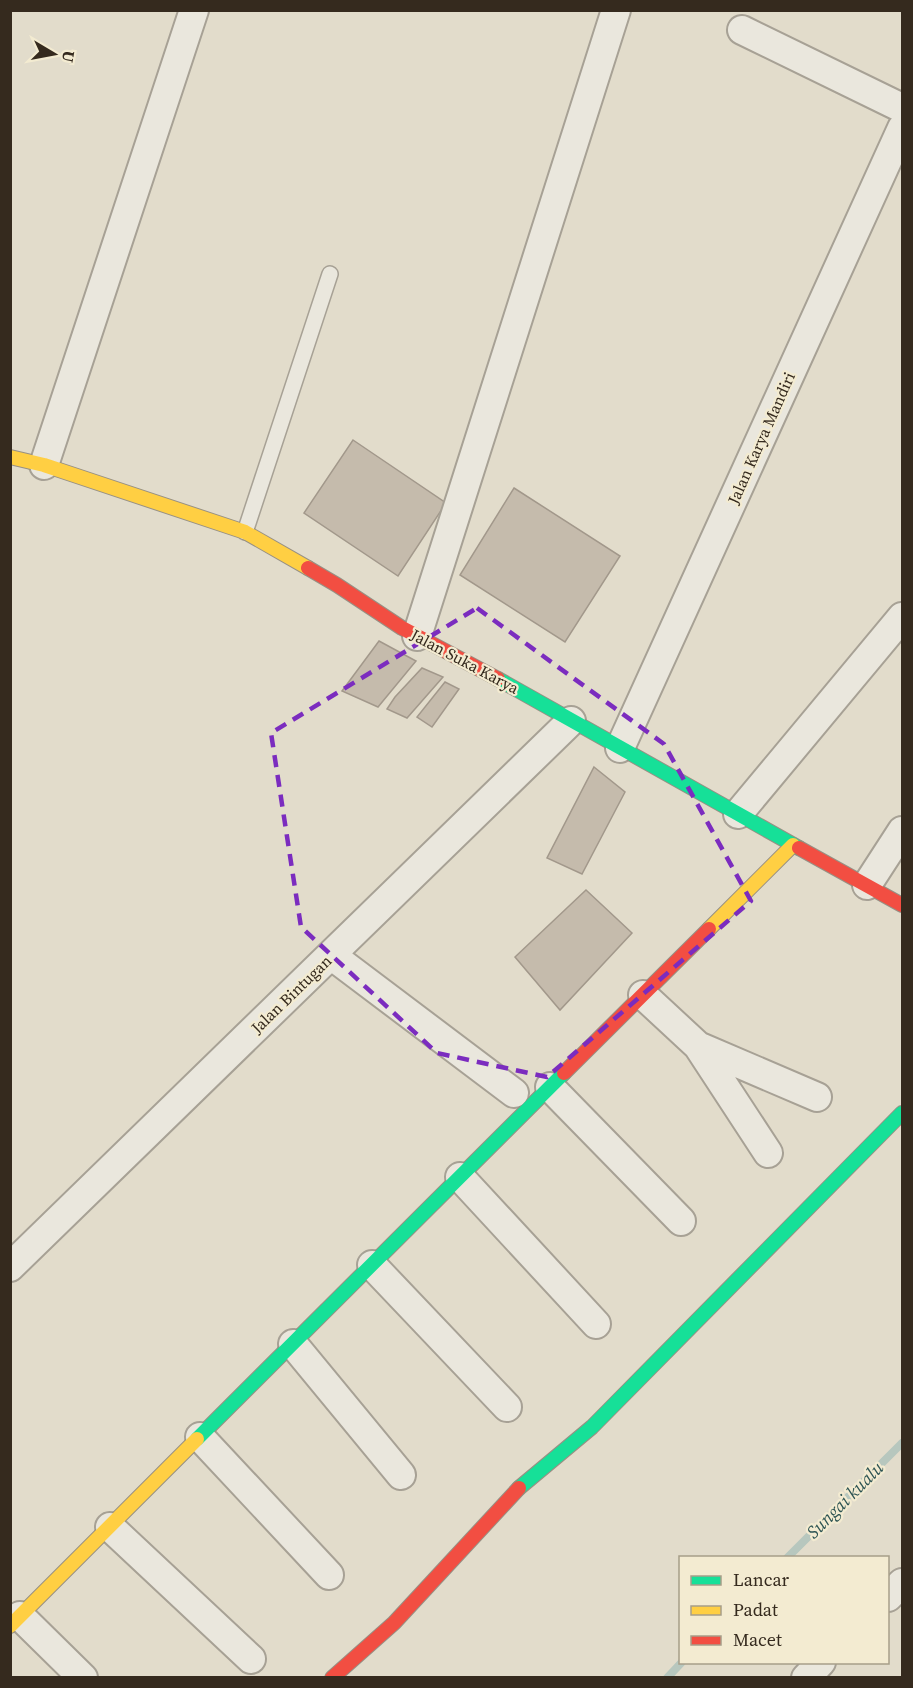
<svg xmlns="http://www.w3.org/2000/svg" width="913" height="1688" font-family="'Source Serif 4',serif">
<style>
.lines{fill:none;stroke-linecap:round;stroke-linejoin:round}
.stream{stroke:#b7c7be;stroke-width:8}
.building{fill:#c5bbac;stroke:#a2988b;stroke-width:1.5}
.lane-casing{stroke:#a7a195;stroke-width:18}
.street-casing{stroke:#a7a195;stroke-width:32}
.fast-casing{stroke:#979084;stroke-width:16}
.slow-casing{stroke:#979084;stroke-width:16}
.jam-casing{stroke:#979084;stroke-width:16}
.lane{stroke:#eae7dd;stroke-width:15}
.street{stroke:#eae7dd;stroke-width:28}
.fast{stroke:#16e098;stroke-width:14}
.slow{stroke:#ffcf43;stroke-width:14}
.jam{stroke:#f24e42;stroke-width:14}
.marked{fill:none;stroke:#7b2cbf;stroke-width:4.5;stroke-dasharray:12 8;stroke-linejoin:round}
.labels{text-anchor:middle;stroke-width:4.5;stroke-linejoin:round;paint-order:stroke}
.street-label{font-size:16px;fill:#352a1e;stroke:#f3ebd1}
.water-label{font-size:18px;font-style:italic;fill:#2d5453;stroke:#f3ebd1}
</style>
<rect width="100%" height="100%" fill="#e2dccb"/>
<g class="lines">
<path class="stream" d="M787,1558L902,1443
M667,1678L682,1662"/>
</g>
<path class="building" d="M353,440L446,503L398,576L304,513Z
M514,488L620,556L565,642L460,575Z
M379,641L416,661L378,707L342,691Z
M422,668L443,677L407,718L387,709L395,697Z
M445,682L459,689L432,727L417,717Z
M594,767L625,792L582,874L547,858Z
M586,890L632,933L560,1010L515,957Z"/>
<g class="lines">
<defs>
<path id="lane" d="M245,532L330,274"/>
<path id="street" d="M742,30L902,108
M44,465L194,10
M417,636L616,10
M620,748L902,128
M738,814L902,617
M867,885L902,831
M331,955L514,1093
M643,995L698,1046L817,1097
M698,1046L768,1153
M550,1087L681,1221
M460,1177L596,1324
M372,1265L507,1407
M10,1267L571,721
M293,1344L401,1475
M200,1437L329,1575
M110,1527L251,1659
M888,1597L902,1583
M20,1616L83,1678
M806,1678L821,1662"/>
<path id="fast" d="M498,679L799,848
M197,1439L564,1073
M519,1488L592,1427L902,1113"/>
<path id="slow" d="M10,457L44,465L245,532L308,568
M709,929L793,845
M10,1626L197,1439"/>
<path id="jam" d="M308,568L337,585L402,628L498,679
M799,848L902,905
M564,1073L709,929
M332,1678L394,1623L519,1488"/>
</defs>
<use href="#lane" class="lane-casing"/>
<use href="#street" class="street-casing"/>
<use href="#fast" class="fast-casing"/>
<use href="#slow" class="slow-casing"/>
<use href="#jam" class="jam-casing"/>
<use href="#lane" class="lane"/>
<use href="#street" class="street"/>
<use href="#fast" class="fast"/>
<use href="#slow" class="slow"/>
<use href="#jam" class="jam"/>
</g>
<path class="marked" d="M477,608L664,744L751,901L547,1077L437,1053L301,927L271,733Z"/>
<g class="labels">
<g class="street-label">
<text transform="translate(761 438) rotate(-66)" y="6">Jalan Karya Mandiri</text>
<text transform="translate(465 661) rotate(28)" y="6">Jalan Suka Karya</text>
<text transform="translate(291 994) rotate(-44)" y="6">Jalan Bintugan</text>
</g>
<g class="water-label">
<text transform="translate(845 1500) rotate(-45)" y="6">Sungai kualu</text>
</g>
</g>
<rect width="913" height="1688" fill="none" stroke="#352a1e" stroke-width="24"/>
<rect x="679" y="1556" width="210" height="108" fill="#f3ebd1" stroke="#a79e89" stroke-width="1.5"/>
<rect x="691" y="1576" width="30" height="9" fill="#16e098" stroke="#a79e89" stroke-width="1.5"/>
<text x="733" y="1586" font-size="18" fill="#352a1e">Lancar</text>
<rect x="691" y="1606" width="30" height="9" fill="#ffcf43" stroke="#a79e89" stroke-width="1.5"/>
<text x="733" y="1616" font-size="18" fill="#352a1e">Padat</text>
<rect x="691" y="1636" width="30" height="9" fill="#f24e42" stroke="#a79e89" stroke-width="1.5"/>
<text x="733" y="1646" font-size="18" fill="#352a1e">Macet</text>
<g transform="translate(54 54) rotate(100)" stroke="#f3ebd1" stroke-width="4.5" paint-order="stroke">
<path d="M0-4.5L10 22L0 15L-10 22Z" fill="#352a1e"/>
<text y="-9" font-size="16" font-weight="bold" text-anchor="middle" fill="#352a1e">U</text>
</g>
</svg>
